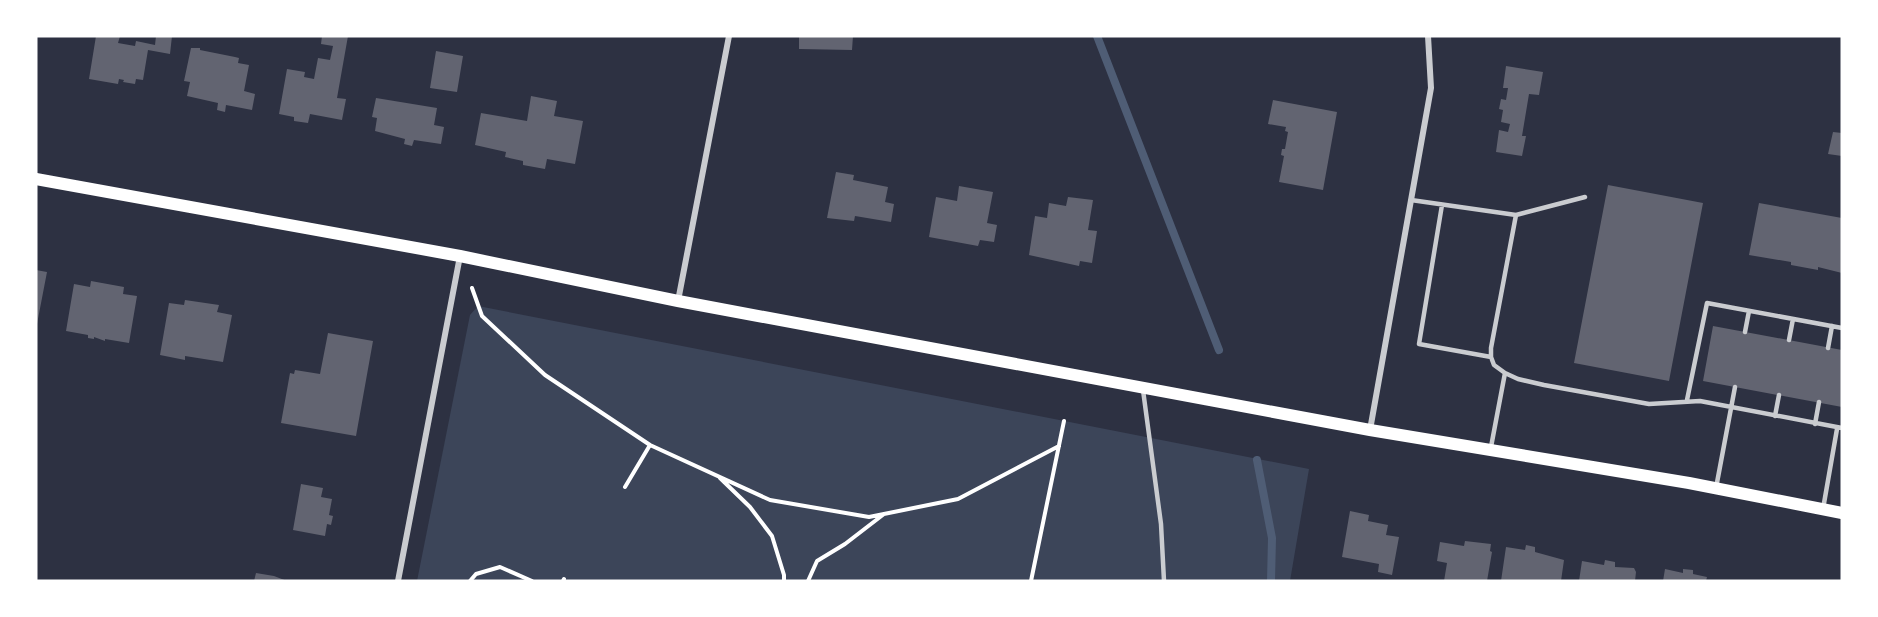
<svg xmlns="http://www.w3.org/2000/svg" width="1878" height="617" font-family="Quicksand,sans-serif">
<style>
.green{fill:#3c4559}
.lines{fill:none;stroke-linecap:round;stroke-linejoin:round}
.stream{stroke:#4f5d75;stroke-width:8}
.building{fill:#626471}
.path{stroke:#fff;stroke-width:4}
.service{stroke:#caccd0;stroke-width:4.5}
.minor{stroke:#caccd0;stroke-width:6}
.secondary{stroke:#fff;stroke-width:12}
</style>
<rect width="100%" height="100%" fill="#2d3142"/>
<path class="green" d="M478,306L1309,469L1290,581H417L470,315Z"/>
<g class="lines">
<path class="stream" d="M1097,36L1219,350
M1257,460L1272,538L1271,581"/>
</g>
<path class="building" d="M96,36H120L118,43L135,46L136,41L155,45L156,36H172L170,54L148,50L143,80L136,79L135,84L123,82L124,80L119,79L118,84L89,79Z
M322,36H348L337,98L346,99L342,120L310,114L308,123L294,121V117L279,114L287,69L305,72L304,77L314,79L318,58L330,60L333,46L321,44Z
M799,36H853L852,50L799,49Z
M191,48H200V50L235,57L239,58L238,63L249,65L244,91L255,94L252,110L226,105L225,112L217,110L218,103L187,96L190,82L184,81Z
M436,51L463,56L457,92L430,88Z
M1506,66L1543,72L1539,95L1529,94L1522,136H1526L1522,156L1496,152L1499,130L1508,132L1510,124L1501,122L1503,110L1499,109L1501,99L1506,100L1508,88H1503Z
M531,96L557,101L554,116L583,121L575,164L547,159L545,169L523,165V161L505,157L506,152L475,145L481,113L527,121Z
M376,98L437,108L434,125L444,127L441,144L414,140L412,146L404,144L405,139L375,131L377,118L372,117Z
M1273,100L1337,112L1323,190L1279,182L1284,156L1281,155L1282,149H1285L1288,132L1285,131L1286,127L1268,124Z
M1833,132L1842,133V156L1828,154Z
M836,172L854,175L853,180L888,187L885,202L894,204L891,222L855,216L854,221L827,218Z
M1608,185L1703,203L1669,381L1574,363Z
M959,186L993,192L987,223L997,225L994,242L980,240L978,246L929,237L936,197L957,201Z
M1068,197L1093,200L1088,230L1097,231L1092,263L1080,261L1079,266L1029,255L1035,216L1047,218L1049,203L1066,206Z
M1759,203L1842,218V273L1818,267V270L1791,265V262L1749,255Z
M36,270L47,272L37,324H36Z
M91,281L124,287L123,294L137,296L129,343L105,339V341L94,337V339L88,338V335L66,331L74,284L90,287Z
M185,300L219,305L217,312L232,315L223,362L185,356V360L160,355L169,303L184,305Z
M1713,326L1842,350V407L1703,381Z
M328,333L373,341L356,436L281,423L290,373L294,374L295,370L320,374Z
M301,484L323,488L321,497L332,499L329,515L333,516L331,525L327,524L325,536L293,530Z
M1350,511L1369,515L1368,521L1388,525L1386,535L1399,537L1392,575L1378,572L1379,564L1342,557Z
M1465,541L1491,544L1490,551L1492,552L1487,581H1444L1447,563L1437,561L1440,542L1464,546Z
M1526,545L1535,547V552L1564,560L1561,581H1501L1506,547L1525,550Z
M1605,560L1615,562V567L1634,568L1636,572L1635,581H1579L1582,561L1604,565Z
M1665,569L1683,573V569L1693,570V574L1707,577L1706,581H1663Z
M256,573L274,576L287,581H254Z"/>
<g class="lines">
<path class="path" d="M472,288L482,316L545,375L650,445L770,500L869,517L958,499L1059,446
M720,478L750,507L772,536L784,575V581
M625,487L650,445
M470,581L476,574L500,567L532,581
M563,581L564,579
M808,581L817,561L845,544L884,514
M1031,581L1064,421"/>
<path class="service" d="M1411,200L1516,215L1491,348V357L1494,365L1505,373L1518,379L1544,385L1649,404L1700,401L1842,428
M1442,205L1419,344L1491,357
M1516,215L1585,197
M1745,332L1749,311
M1789,340L1793,319
M1828,348L1832,326
M1143,390L1161,524L1164,581
M1687,400L1707,303L1842,328
M1775,416L1779,395
M1815,424L1819,402
M1491,447L1505,373
M1716,488L1735,387
M1823,509L1837,429"/>
<path class="minor" d="M678,301L729,36
M1370,430L1431,88L1428,36
M398,581L460,256"/>
<path class="secondary" d="M36,179L460,256L678,301L1370,430L1689,483L1842,513"/>
</g>
<rect width="1878" height="617" fill="none" stroke="#ffffff" stroke-width="75"/>
</svg>
